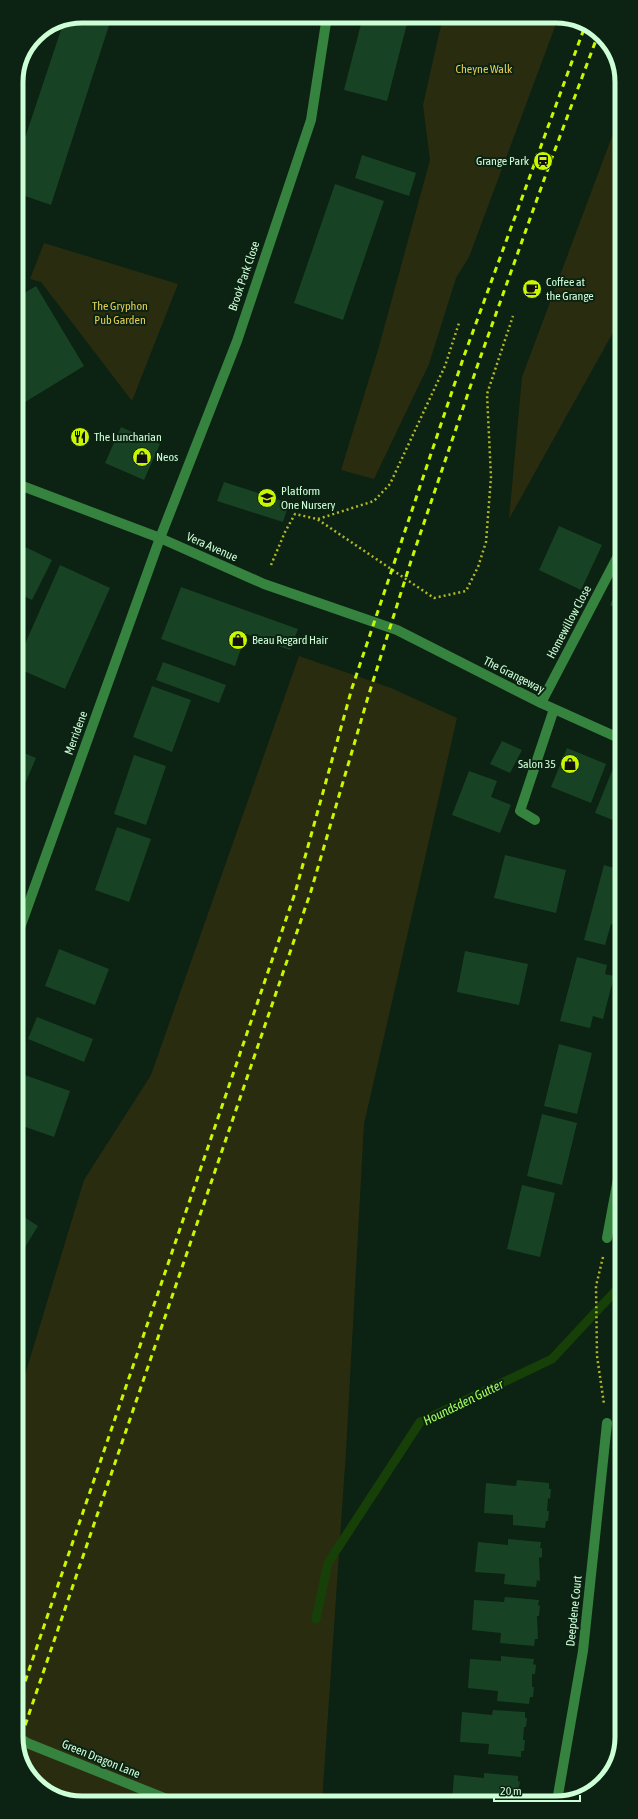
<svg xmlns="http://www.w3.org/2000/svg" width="638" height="1819" font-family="'Asap Condensed',sans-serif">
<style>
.green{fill:#2a2c0f}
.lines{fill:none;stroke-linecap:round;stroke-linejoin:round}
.stream{stroke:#164007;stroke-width:9}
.building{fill:#174324}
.path{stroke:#b2b828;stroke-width:2.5;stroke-dasharray:2 3;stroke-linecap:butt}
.minor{stroke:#35833f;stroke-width:10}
.rail{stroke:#c7f800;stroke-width:3;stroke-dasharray:6 5;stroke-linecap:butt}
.labels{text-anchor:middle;stroke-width:4;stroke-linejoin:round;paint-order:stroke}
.park-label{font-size:12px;fill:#e4ce53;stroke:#0c2212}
.poi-label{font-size:12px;fill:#cdffd7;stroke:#0c2212;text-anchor:start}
.street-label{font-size:12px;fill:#cdffd7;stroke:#0c2212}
.water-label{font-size:13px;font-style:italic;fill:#a3ff5b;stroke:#0c2212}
.rim{fill:none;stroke:#cdffd7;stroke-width:5}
</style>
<rect width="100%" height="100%" fill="#0c2212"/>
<path class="green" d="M443,16H559L469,257L456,278L429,364L374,479L341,470L378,350L430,160L423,105Z
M620,115V320L509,519L522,377Z
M44,243L178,284L132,401L41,282L30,279Z
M299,656L391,688L457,718L364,1124L346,1451L322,1802L78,1803L39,1787L18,1754V1398L84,1180L151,1075Z"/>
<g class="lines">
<path class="stream" d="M316,1619L328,1563L420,1422L552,1359L621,1285"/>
</g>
<path class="building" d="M82,16H112L51,205L16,193V165L63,24Z
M363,16H409L387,101L344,90Z
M362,155L416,173L409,196L355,178Z
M335,184L384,201L343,320L294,303Z
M36,286L84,366L17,407L16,298Z
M121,427L160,444L144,480L105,463Z
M224,482L289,503L283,522L217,501Z
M559,526L602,545L581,590L539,570Z
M17,543L52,560L32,600L17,593Z
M60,565L110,588L65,689L17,668V662Z
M620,585V610L610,605Z
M181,587L298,629L290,650L246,634L235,666L161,639Z
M163,662L226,685L219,703L156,680Z
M152,686L191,700L172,752L133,737Z
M502,741L522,750L510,773L490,764Z
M567,748L606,764L591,803L551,787Z
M17,750L36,758L22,791L17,789Z
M134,755L166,766L146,825L114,814Z
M469,771L497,781L491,797L511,805L500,833L452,815Z
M612,771L621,774V816L618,822L595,813Z
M117,827L151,839L129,902L95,890Z
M505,855L566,870L556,913L494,898Z
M604,865L621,870V885L616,898L621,899V925L620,926L611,924L605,945L584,940Z
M59,949L109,969L95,1005L45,986Z
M465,951L528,964L519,1005L457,992Z
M577,957L607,965L605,974L614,976L603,1019L593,1016L590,1028L560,1021Z
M37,1017L93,1039L84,1062L28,1039Z
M559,1044L592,1053L577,1114L544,1106Z
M19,1073L70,1091L54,1137L17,1124V1077Z
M542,1114L577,1123L562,1185L527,1176Z
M522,1185L555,1193L540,1257L507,1249Z
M18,1213L38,1226L22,1252L18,1250Z
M517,1480L549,1483V1489H551L550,1499L548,1498L547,1511H549L548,1521H546L545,1528L513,1525V1515L484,1513L486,1483L516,1486Z
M508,1539L541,1542L540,1548H542V1557L539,1558L540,1581L537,1580L536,1587L504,1584L505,1574L475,1572L478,1542L508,1545Z
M505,1597L539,1600L538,1605L540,1606L539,1616H537L538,1639H535L534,1646L500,1643L501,1633L472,1630L474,1600L504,1602Z
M501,1656L534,1659L533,1664L536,1665L535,1674H532V1687H534L533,1697H530L529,1704L497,1701L498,1691L468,1688L470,1659L501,1661Z
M493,1710L525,1712V1718H527L526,1727H524L523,1740H525L524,1751H521V1757L488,1754L489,1744L460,1742L462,1712L492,1715Z
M484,1773L518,1776V1781L520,1782L516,1801H452L454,1775L484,1778Z"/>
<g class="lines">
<path class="path" d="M318,519L374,501L390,484L445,366L459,323
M271,565L285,532L295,514L317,519L434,598L466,591L478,567L486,542L491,477L487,394L513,316
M603,1257L596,1286L597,1356L604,1404"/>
<path class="minor" d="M17,484L160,538L264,584L397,630L541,703L621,739
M541,703L620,552
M535,820L520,811L554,709
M17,936L160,538L237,341L311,120L327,16
M607,1238L621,1163
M18,1737L27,1743L174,1802
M557,1801L583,1651L607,1423"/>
<path class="rail" d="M18,1702L295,893L352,688L464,356L585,26
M18,1746L311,891L368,697L411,561L478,364L550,163L599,32"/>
</g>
<defs>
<symbol id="station-disc" viewBox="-11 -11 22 22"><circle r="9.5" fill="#c7f800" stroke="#0c2212"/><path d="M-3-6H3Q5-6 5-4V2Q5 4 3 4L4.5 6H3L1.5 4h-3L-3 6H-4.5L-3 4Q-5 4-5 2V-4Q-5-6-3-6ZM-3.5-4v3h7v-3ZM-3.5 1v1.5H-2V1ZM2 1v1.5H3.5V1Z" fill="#111"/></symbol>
<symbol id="cafe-disc" viewBox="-11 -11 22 22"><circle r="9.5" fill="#c7f800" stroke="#0c2212"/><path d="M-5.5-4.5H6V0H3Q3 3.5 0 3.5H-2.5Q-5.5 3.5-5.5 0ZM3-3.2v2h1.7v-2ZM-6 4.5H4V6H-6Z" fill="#111"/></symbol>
<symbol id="restaurant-disc" viewBox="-11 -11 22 22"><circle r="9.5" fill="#c7f800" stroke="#0c2212"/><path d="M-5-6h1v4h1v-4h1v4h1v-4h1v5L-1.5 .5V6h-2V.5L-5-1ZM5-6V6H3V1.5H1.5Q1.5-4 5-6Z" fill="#111"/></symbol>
<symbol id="shop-disc" viewBox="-11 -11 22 22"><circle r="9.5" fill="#c7f800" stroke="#0c2212"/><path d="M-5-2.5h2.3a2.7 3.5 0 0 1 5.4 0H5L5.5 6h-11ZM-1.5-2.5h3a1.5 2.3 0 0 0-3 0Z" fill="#111"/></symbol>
<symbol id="school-disc" viewBox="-11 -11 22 22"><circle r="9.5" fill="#c7f800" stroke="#0c2212"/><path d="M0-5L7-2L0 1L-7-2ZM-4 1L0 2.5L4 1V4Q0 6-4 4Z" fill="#111"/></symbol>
</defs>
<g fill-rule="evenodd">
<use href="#station-disc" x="532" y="150" width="22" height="22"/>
<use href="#cafe-disc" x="521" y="278" width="22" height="22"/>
<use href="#restaurant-disc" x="69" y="426" width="22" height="22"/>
<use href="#shop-disc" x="131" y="446" width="22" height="22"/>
<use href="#school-disc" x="256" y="487" width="22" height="22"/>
<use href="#shop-disc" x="227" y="629" width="22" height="22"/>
<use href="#shop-disc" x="559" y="753" width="22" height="22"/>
</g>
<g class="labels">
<g class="park-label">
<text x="484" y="73">Cheyne Walk</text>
<text x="120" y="310">The Gryphon<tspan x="120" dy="14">Pub Garden</tspan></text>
</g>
<g class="poi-label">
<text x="529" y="165" text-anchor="end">Grange Park</text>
<text x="546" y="286">Coffee at<tspan x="546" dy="14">the Grange</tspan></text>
<text x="94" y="441">The Luncharian</text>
<text x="156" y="461">Neos</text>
<text x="281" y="495">Platform<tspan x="281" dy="14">One Nursery</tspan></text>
<text x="252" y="644">Beau Regard Hair</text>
<text x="556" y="768" text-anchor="end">Salon 35</text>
</g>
<g class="street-label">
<text transform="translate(244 276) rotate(-71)" y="4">Brook Park Close</text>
<text transform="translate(212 547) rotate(24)" y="4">Vera Avenue</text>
<text transform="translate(569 622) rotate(-62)" y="4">Homewillow Close</text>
<text transform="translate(514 675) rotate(27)" y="4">The Grangeway</text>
<text transform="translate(76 733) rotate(-70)" y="4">Merridene</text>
<text transform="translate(574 1611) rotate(-84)" y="4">Deepdene Court</text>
<text transform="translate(101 1759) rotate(22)" y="4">Green Dragon Lane</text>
</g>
<g class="water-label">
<text transform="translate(463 1402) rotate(-26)" y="5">Houndsden Gutter</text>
</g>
</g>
<path d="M0 0H638V1819H0ZM82 23H556A59 59 0 0 1 615 82V1737A59 59 0 0 1 556 1796H82A59 59 0 0 1 23 1737V82A59 59 0 0 1 82 23Z" fill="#0c2212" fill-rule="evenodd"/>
<path class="rim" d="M82 23H556A59 59 0 0 1 615 82V1737A59 59 0 0 1 556 1796H82A59 59 0 0 1 23 1737V82A59 59 0 0 1 82 23Z"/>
<path d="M494 1795v6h86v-6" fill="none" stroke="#cdffd7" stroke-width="2"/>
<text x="500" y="1795" font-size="12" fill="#cdffd7" stroke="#0c2212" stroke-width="3" paint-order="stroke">20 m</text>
</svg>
